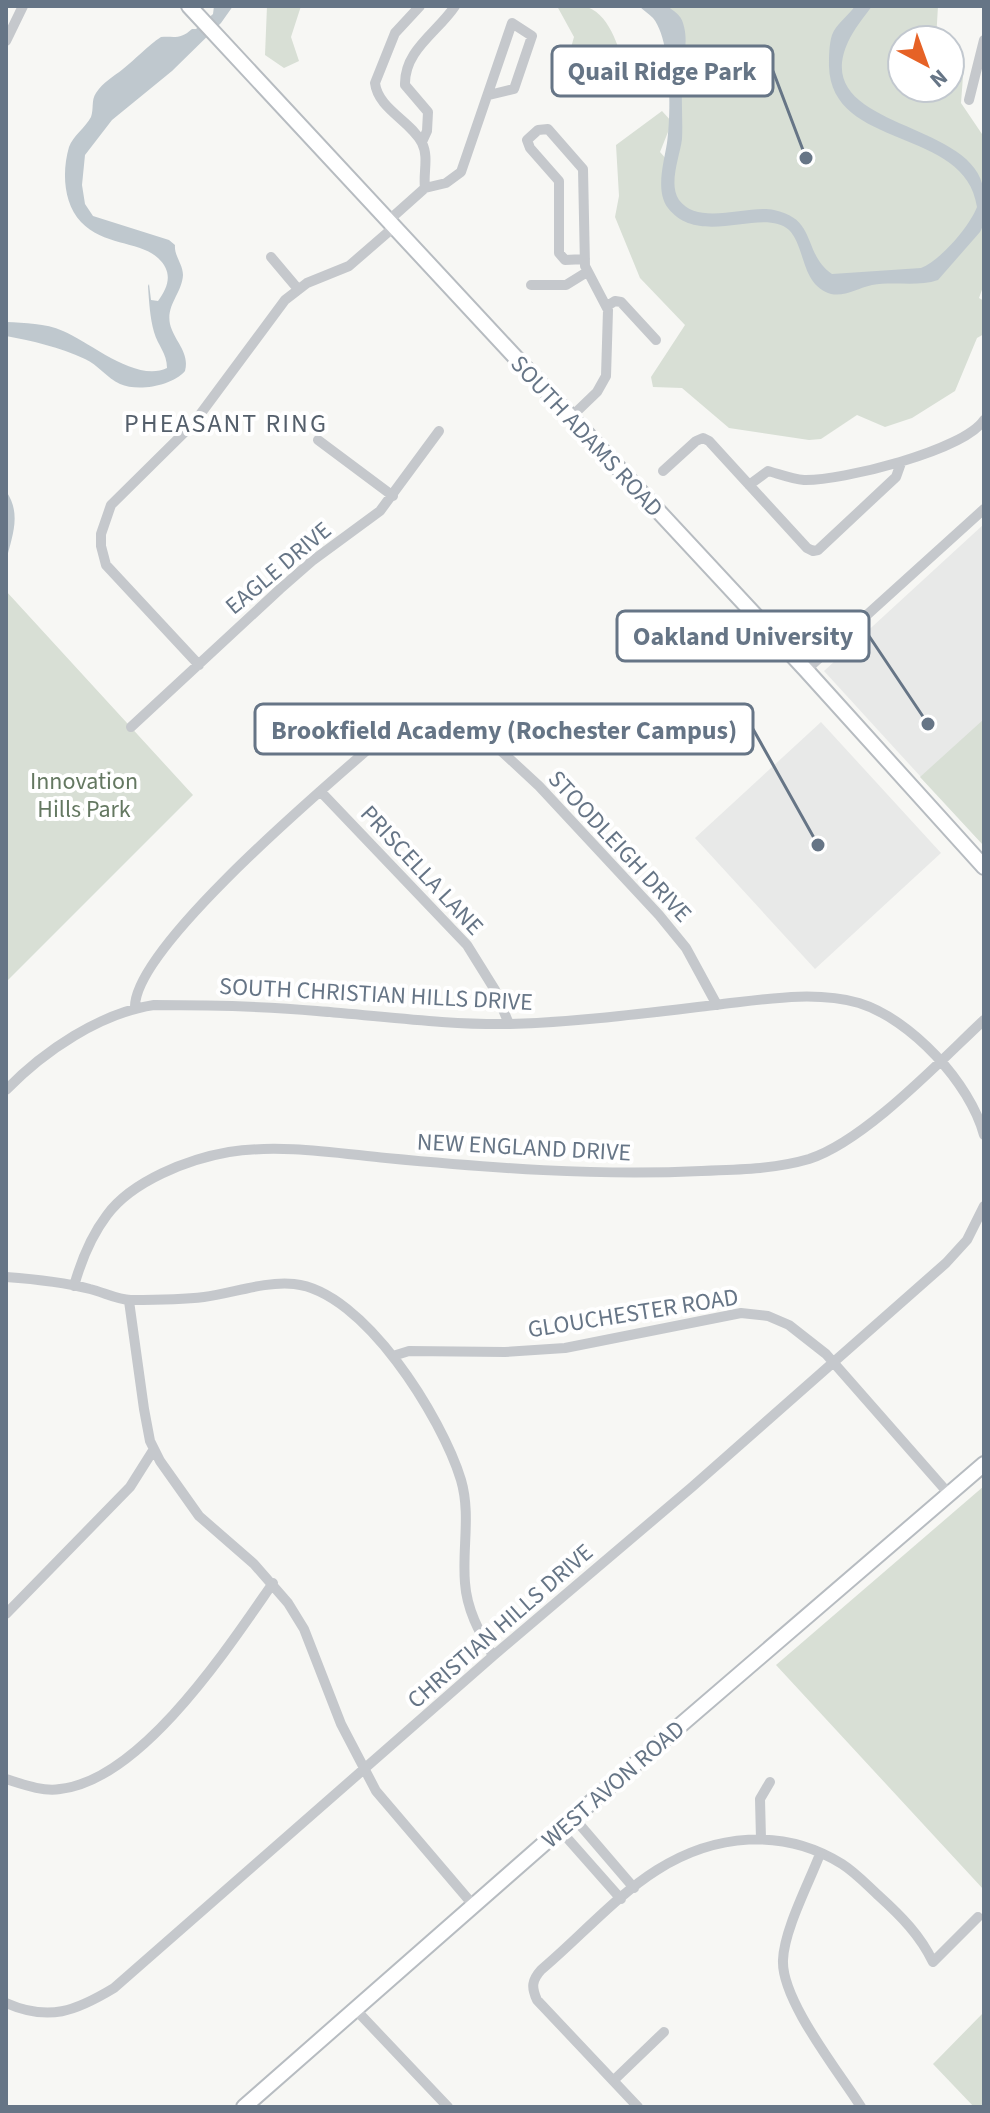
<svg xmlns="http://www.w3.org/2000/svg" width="990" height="2113" font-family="'Source Sans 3',sans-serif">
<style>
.built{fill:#e8e9e8}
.green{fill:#d8dfd5}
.water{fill:#bfc8ce}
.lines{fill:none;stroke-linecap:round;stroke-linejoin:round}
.secondary-casing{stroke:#b7bcc1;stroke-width:18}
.street{stroke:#c5c8cc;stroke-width:10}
.secondary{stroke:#fff;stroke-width:14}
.labels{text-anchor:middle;stroke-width:8;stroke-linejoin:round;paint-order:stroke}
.street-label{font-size:24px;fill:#667586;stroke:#fff}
.park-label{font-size:24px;fill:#647861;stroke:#fff}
.neighbourhood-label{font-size:26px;letter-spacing:2px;fill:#545f6b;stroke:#fff}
.leader{fill:none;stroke:#667586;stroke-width:3}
.callout-dot{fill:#667586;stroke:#fff;stroke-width:3}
.callout{fill:#fff;stroke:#667586;stroke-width:3}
.callout-label{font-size:26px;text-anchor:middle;font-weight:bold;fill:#667586}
</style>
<rect width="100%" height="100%" fill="#f7f7f4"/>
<path class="built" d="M984,524V846L824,671Z
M821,722L941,853L815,969L695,838Z"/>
<path class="green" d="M267,6H301L291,37L299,61L284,68L265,55Z
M557,6C565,6 575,5 583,6C609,11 619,48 625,69L610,78L577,76L568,58L574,37Z
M615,6H938L936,40H902V88H950V61L964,63L961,103L984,137V284L979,298L984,301V334L977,338L955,391L912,418L885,427L857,415L821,439L809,440L729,428L682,388L653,387L651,377L685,325L640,278L615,217L619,196L616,145L662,111L672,122L660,152L668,161L679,153L663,7Z
M6,591L193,795L6,982Z
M984,719V846L920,777Z
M984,1486V1890L776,1665Z
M984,2012V2107H974L933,2064Z"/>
<path class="water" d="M214,6H233L221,23L172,71L112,120L85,155L82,185L85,204L93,216L169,240L175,245C174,256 183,264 183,275C182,293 166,305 170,324C174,341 190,352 185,371C172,386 138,392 120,384C107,378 98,365 85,359C59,347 33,341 6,336V322C25,323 45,323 63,331C90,342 136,383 167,368C167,353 158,346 154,332C150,318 149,301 148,286L149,284L151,300L158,301C169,286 173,272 158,258C140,241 104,246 81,222C63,203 62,171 69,147C73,136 85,128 91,117C94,109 91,100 96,93C103,82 113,77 123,69C136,59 147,46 161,37C175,36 180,40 192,29H196L213,14Z
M639,6H667C674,11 681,15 683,23C689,41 683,60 682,78C681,98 683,119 682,139C680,156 668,184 679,200C699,227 748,204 774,210C818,219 802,253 832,274L921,268C941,260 969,227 977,207C966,126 831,151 829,66C829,57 829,44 832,35C836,24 848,16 855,6H872C864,17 854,29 848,42C807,132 984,118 984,196C984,208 986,222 980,232L938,280C918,287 893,281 872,285C858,288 845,297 831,294C823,292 816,286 812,280C802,265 801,242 789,230C763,206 700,249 668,208C655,191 664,162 667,143C671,114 672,41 653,18C649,14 643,10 639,6Z
M6,491C22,514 12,536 6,561Z"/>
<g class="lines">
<defs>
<path id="secondary" d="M189,6L806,670L984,867
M244,2107L612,1784L984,1464"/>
</defs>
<use href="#secondary" class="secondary-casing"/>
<path class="street" d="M420,6L395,33L375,83C378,109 411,121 422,143C429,157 423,173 425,188
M6,41L23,6
M969,100L984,40
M422,142L427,131L428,112L405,85C404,50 438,32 455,6
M388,221L425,188L446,183L461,172L512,23L532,36L514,89L489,95
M271,257L298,289
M531,285H566L587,272
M607,306L615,301L621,302L656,340
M571,417L597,392L606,376L608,310L585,266L583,169L548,129L538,130L527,140L530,148L559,181V253L565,260L585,259
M318,440L393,496
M663,471L696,441L703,438L709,441L807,548L813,551L818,550L896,477L901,463
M749,485L768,471C779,474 792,479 804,480C841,481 963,451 984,420
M199,665L106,565L101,546V534L111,505L193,424L285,300L307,283L349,266L394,227
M806,670L984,509
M131,727L280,589L312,561L380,511L439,431
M321,792L467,945L495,990L509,1024
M135,1008C132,947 338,776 388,732L413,712L440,709L469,725L498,748L539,786L659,915L686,948L717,1005
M6,1090C44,1051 100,1013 154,1005C209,1005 263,1006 317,1011C382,1016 446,1025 510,1024C579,1022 647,1013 715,1005C761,1000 813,990 859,1003C911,1019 970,1083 984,1135
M6,1277C34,1279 63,1282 90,1289C103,1292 118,1300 131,1300C155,1300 180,1300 204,1297C233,1293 265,1281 294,1284C364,1291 442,1418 461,1480C471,1514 462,1549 465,1583C467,1611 480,1633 493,1656
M74,1286C81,1261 91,1236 107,1215C132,1181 188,1159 229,1152C280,1144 335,1153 386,1158C492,1168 595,1176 701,1171C737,1170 775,1169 809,1159C865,1141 940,1061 984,1020
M129,1301L144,1409L150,1441L160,1461L199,1516L254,1564L288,1603L304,1629L341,1724L376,1791L474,1906
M393,1356L409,1351L505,1352L565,1348L741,1313L768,1316L789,1325L826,1354L949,1494
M6,1614L130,1487L154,1449
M6,1779C22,1784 43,1792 60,1789C142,1780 229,1646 273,1583
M574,1818L634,1888
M560,1830L621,1899
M761,1839L760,1799L770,1782
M820,1854C809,1883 784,1930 783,1960C781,2000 839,2072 861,2107
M6,2003C49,2022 76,2011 114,1988L493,1656L692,1487L946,1263L967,1240L984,1206
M356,2010L448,2107
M614,2080L664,2032
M638,2107L537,2000C531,1987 532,1980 541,1970C578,1939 617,1895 657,1870C714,1834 783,1827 842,1864C856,1873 867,1885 879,1896C901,1916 920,1935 933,1962L978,1917"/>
<use href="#secondary" class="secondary"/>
</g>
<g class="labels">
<g class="street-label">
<text transform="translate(587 436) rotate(47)" y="8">SOUTH ADAMS ROAD</text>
<text transform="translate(278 568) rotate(-40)" y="8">EAGLE DRIVE</text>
<text transform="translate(620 846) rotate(47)" y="8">STOODLEIGH DRIVE</text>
<text transform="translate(422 870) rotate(47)" y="8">PRISCELLA LANE</text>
<text transform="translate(376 994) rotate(3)" y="8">SOUTH CHRISTIAN HILLS DRIVE</text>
<text transform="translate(524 1147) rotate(3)" y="8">NEW ENGLAND DRIVE</text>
<text transform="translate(633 1313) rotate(-9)" y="8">GLOUCHESTER ROAD</text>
<text transform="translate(500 1626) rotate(-41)" y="8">CHRISTIAN HILLS DRIVE</text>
<text transform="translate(613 1784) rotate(-41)" y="8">WEST AVON ROAD</text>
</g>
<g class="park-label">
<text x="84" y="789">Innovation<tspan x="84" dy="28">Hills Park</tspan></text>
</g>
<g class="neighbourhood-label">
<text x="226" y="432">PHEASANT RING</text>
</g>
</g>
<path class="leader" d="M806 158L773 71M928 724L869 636M818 845L753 729"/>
<g class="callout-dot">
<circle cx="806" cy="158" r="8"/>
<circle cx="928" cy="724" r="8"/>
<circle cx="818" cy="845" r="8"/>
</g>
<g class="callout">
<rect x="552" y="46" width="221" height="50" rx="8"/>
<rect x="617" y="611" width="252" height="50" rx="8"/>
<rect x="255" y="704" width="498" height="50" rx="8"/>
</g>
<g class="callout-label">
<text x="662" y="80">Quail Ridge Park</text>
<text x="743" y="645">Oakland University</text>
<text x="504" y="739">Brookfield Academy (Rochester Campus)</text>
</g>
<rect width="990" height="2113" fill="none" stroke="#667586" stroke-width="16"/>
<g transform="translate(926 64) rotate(139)"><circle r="38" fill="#ffffff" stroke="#c2c8cf" stroke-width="2"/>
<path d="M0-6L14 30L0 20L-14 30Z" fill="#e66226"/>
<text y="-12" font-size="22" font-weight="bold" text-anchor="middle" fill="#667586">N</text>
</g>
</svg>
